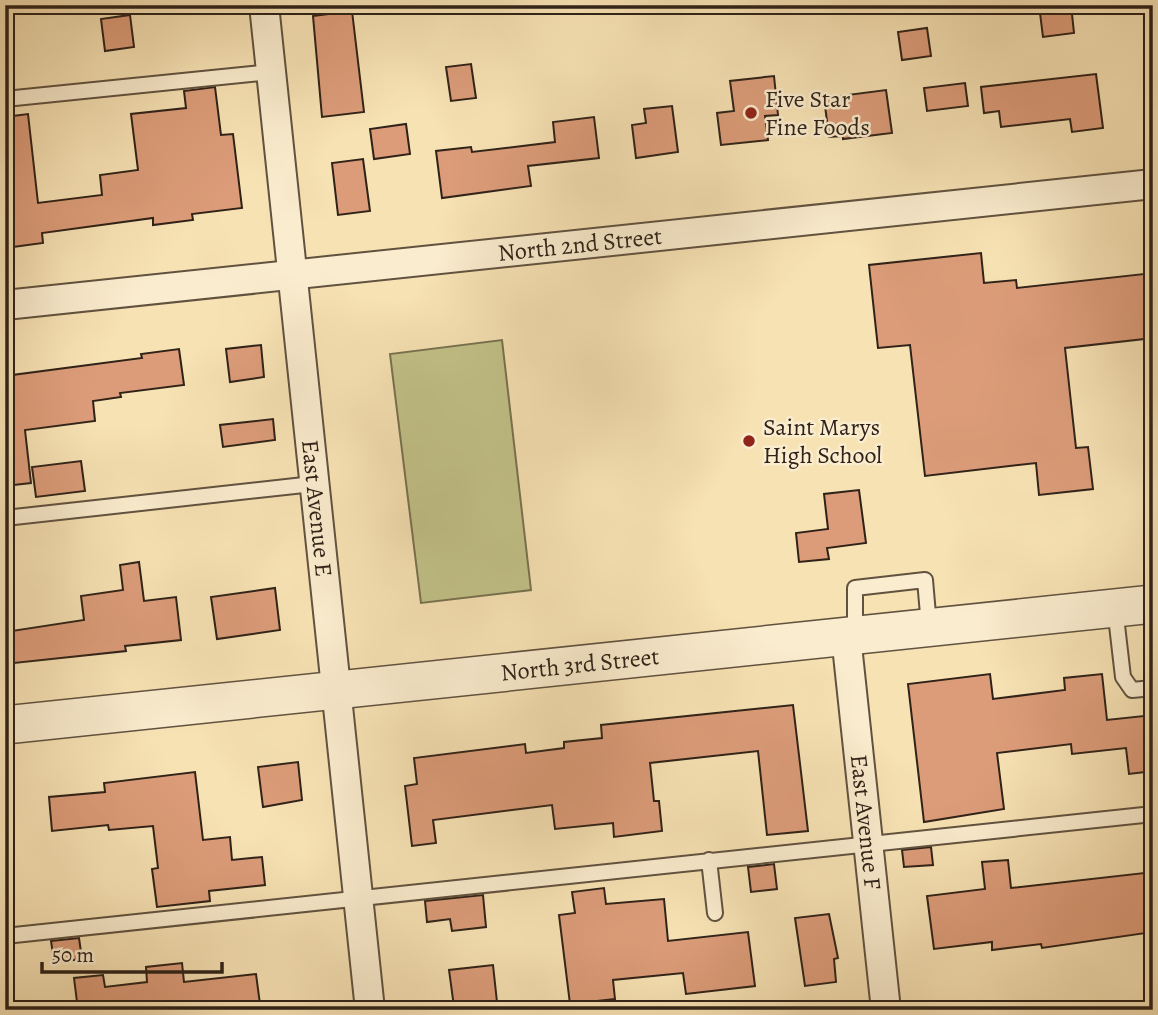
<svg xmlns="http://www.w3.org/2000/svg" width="1158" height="1015" font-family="Alegreya,serif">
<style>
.green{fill:#c2c289;stroke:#787250;stroke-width:2}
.building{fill:#dc9c79;stroke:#2f2218;stroke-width:2}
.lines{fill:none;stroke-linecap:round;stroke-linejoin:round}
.service-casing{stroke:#61523f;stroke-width:18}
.minor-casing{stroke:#61523f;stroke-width:32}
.tertiary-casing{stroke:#61523f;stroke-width:40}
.service{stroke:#faecce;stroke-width:14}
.minor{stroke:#faecce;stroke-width:28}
.tertiary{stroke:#faecce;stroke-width:37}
.poi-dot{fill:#8f2418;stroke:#faecce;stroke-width:2.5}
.labels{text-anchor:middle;stroke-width:5;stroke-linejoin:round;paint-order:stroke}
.poi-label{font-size:24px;fill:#2f2218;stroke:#faecce;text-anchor:start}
.street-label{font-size:24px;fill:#2f2218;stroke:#faecce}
</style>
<rect width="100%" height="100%" fill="#f7e2b4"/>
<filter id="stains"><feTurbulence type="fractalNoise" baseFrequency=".00286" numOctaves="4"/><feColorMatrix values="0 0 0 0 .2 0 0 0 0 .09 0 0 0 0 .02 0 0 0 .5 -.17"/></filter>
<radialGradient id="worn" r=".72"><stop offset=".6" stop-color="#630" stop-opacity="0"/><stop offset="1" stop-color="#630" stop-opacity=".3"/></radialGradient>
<path class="green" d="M502,340L531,590L421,603L390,354Z"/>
<path class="building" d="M1039,5H1071L1074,33L1043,37Z
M352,11L364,112L322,117L313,16Z
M130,15L134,47L105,51L101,19Z
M927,28L931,56L902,60L898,32Z
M471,64L476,98L451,101L446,67Z
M1096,74L1103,128L1072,132L1070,119L1001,127L999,111L984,113L981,87Z
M774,76L778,115L765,116L768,140L721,145L717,113L734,111L730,81Z
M965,83L968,106L927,111L924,88Z
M215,87L221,135L233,134L242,208L192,214L193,220L153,225V218L42,233L43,243L5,248V117L28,114L38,203L102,195L100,175L138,170L131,114L186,108L184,91Z
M886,90L892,133L843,139V136L829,137L824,98Z
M672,106L678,152L636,158L632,125L646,123L644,109Z
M594,117L599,158L528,166L531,186L442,198L436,151L471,147L472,152L555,142L553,122Z
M406,124L410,154L374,159L370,129Z
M363,159L370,211L338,215L332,163Z
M981,253L984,283L1016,280L1017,288L1153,273V338L1065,348L1076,448L1088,447L1093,489L1039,495L1036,463L925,476L910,345L878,348L869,265Z
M261,345L264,377L230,382L226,349Z
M179,349L184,385L120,393L121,397L93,401L95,421L25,430L31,483L5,486V376L142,358L141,354Z
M273,419L275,440L223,447L220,425Z
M81,461L85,491L36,497L32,467Z
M859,490L866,543L827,548L829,559L799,562L796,533L828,529L824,494Z
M139,562L144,601L176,597L181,640L125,646L126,651L5,664V632L84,620L81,596L123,590L120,565Z
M275,588L280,630L217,639L211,597Z
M990,674L993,699L1065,690L1064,678L1102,674L1107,720L1153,715V771L1129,774L1126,748L1072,754L1071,744L997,753L1004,809L924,822L908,684Z
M793,705L808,831L767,835L758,751L650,763L654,801H659L662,831L614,837L613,823L555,829L552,805L433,820L436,843L412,846L405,786L417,784L414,758L525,744L526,753L564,748V742L602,738L601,725Z
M298,762L302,800L263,807L258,767Z
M195,772L203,840L230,837L232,860L262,857L265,885L209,891L210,901L157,907L152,869L158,868L153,826L109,830L108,825L52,831L49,797L105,792L104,783Z
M931,847L933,865L904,867L902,850Z
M1008,860L1011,888L1153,872V932L1042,948L1041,944L992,950V942L934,949L927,896L985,889L982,862Z
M774,864L777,889L751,892L748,867Z
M604,888L606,904L664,899L668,941L748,932L755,986L686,994L683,973L613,980L615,999L570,1004L559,915L575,913L572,892Z
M483,895L486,927L452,931L450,919L427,922L425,901Z
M829,914L838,958L834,959L836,982L805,986L795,918Z
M79,938L82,959L54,962L51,941Z
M182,963L184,982L256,974L260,1004L245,1005V1010H78L74,978L103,975L105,987L147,982L146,967Z
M493,965L497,1002L454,1007L449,970Z"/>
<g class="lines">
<defs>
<path id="service" d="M5,99L271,72
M5,518L313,484
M1115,608L1123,677L1132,690L1153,688
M855,634V588L925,580L929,626
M709,860L715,913
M5,936L1153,814"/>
<g id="minor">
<path id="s1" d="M264,5L370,1010"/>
<path id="s2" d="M5,305L1153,184"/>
<path id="s3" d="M846,636L886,1010"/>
</g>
<g id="tertiary">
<path id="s4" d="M5,725L1153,604"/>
</g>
</defs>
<use href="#service" class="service-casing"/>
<use href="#minor" class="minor-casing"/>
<use href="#tertiary" class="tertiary-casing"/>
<use href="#service" class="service"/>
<use href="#minor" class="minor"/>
<use href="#tertiary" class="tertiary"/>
</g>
<g class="poi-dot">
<circle cx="751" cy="113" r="7"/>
<circle cx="749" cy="441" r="7"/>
</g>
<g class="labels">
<g class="poi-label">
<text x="765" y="107">Five Star<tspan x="765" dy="28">Fine Foods</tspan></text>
<text x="763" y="435">Saint Marys<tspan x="763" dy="28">High School</tspan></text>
</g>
<g class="street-label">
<text dy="8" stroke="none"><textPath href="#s2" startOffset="578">North 2nd Street</textPath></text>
<text dy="8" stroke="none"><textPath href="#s1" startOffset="506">East Avenue E</textPath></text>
<text dy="8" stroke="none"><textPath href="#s4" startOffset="578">North 3rd Street</textPath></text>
<text dy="8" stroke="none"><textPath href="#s3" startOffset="187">East Avenue F</textPath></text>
</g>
</g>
<rect width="1158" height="1015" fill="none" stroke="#f7e2b4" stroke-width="28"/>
<rect x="7" y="7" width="1144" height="1001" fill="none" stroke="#2f2218" stroke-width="3.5"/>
<rect x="14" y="14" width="1130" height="987" fill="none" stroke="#2f2218" stroke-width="2"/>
<path d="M42 962v10h180v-10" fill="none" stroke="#2f2218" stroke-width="3.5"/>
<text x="52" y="962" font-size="21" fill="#2f2218" stroke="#faecce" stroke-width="5" paint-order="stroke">50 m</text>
<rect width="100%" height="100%" filter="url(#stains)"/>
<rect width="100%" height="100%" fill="url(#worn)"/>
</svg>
